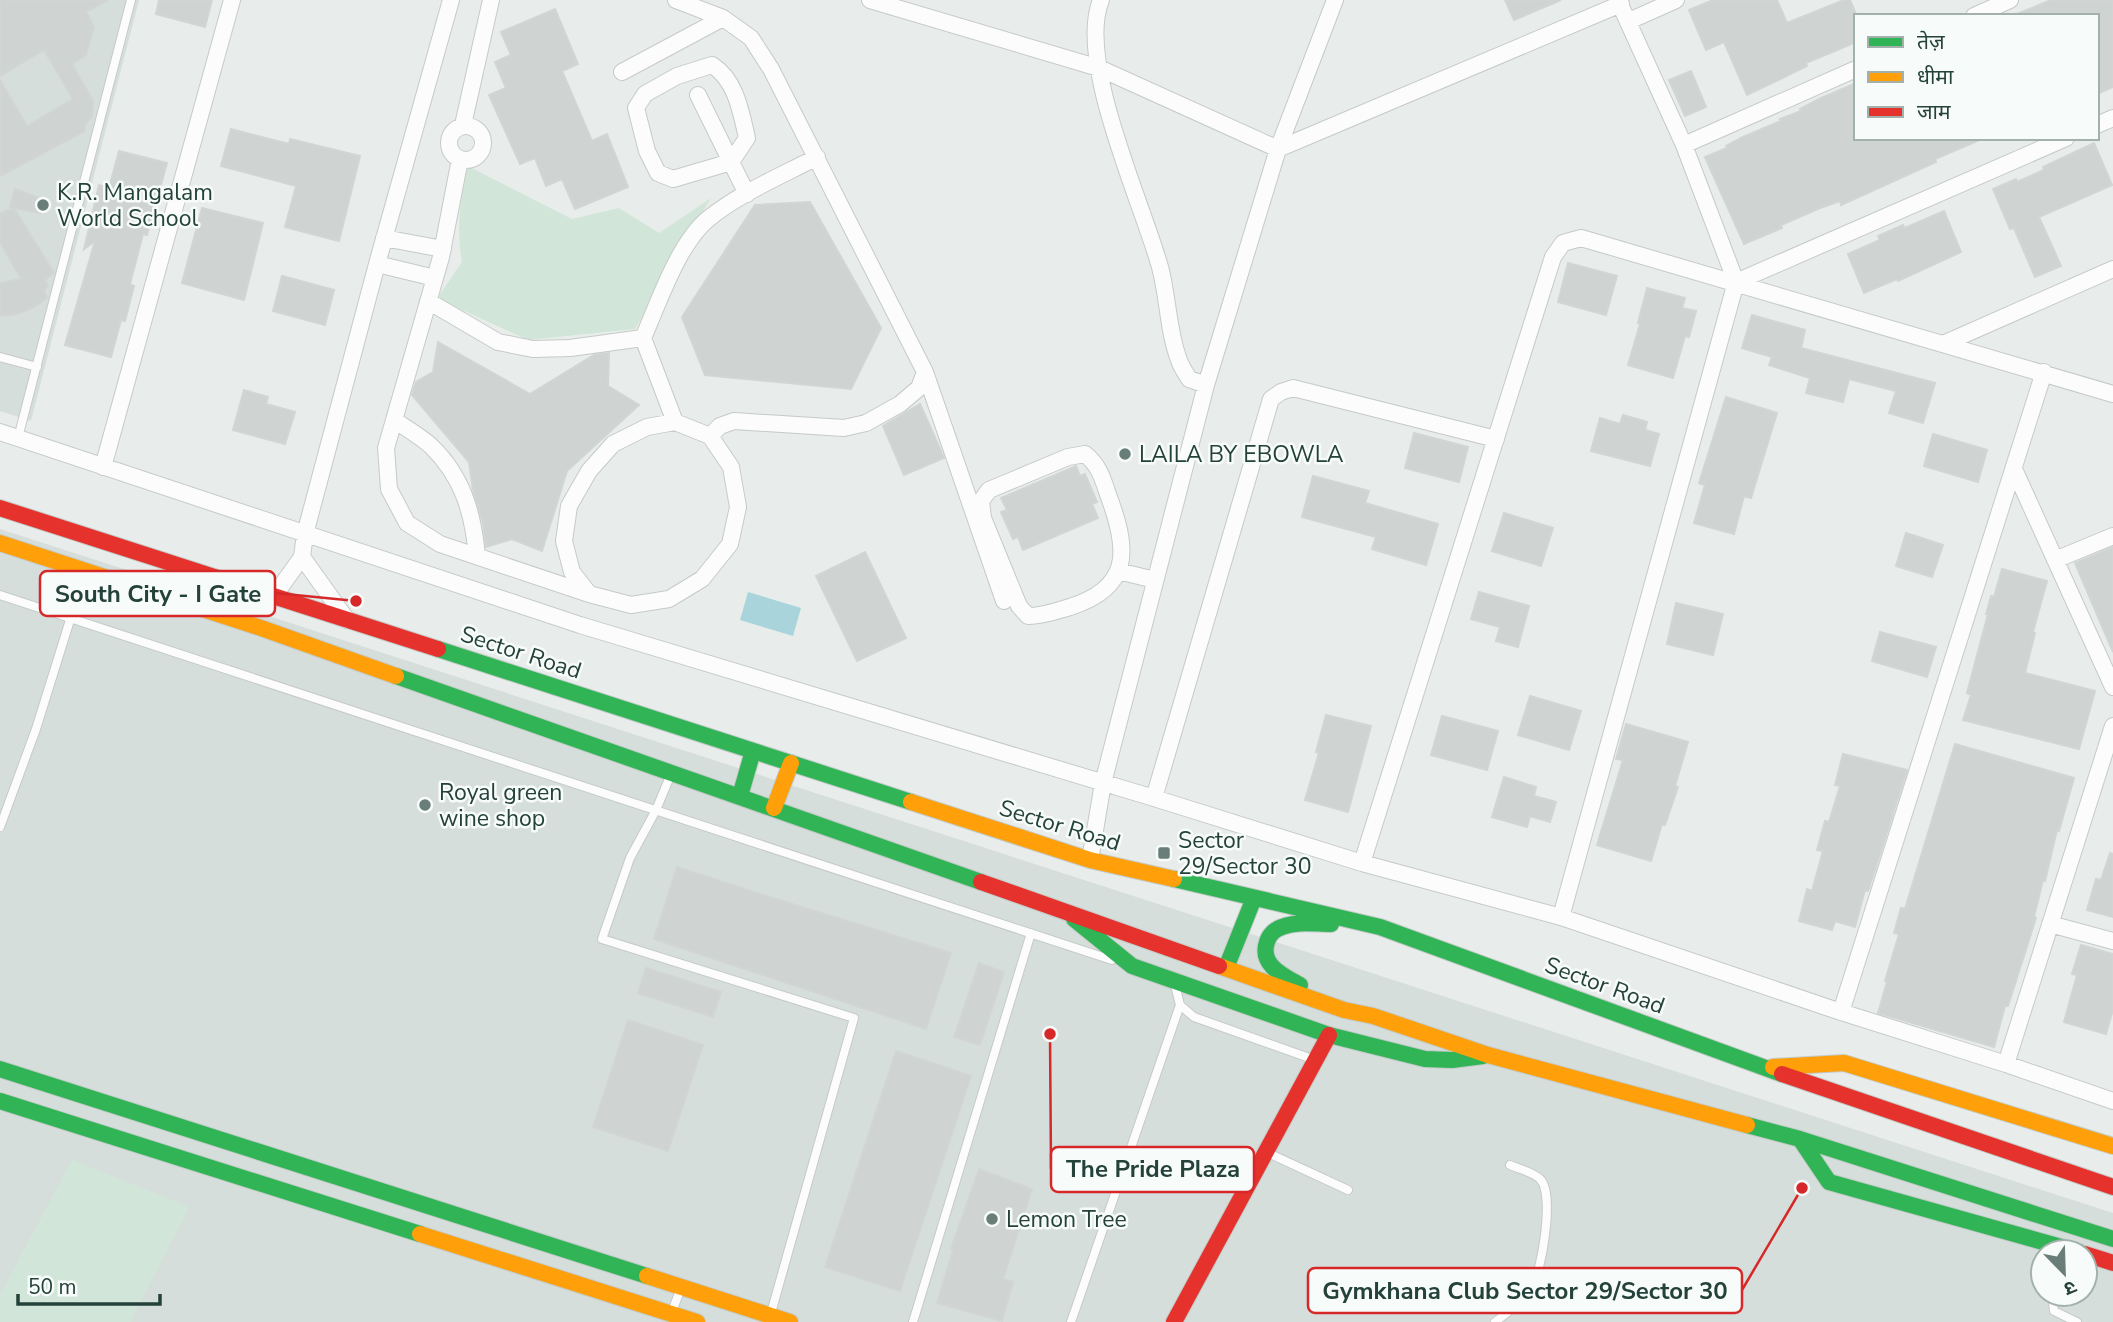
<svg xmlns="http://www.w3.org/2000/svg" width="2113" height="1322" font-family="'Nunito Sans','Noto Sans Devanagari',sans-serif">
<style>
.built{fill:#d6dedb;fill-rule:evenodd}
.green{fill:#d1e6d8}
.water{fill:#a9d4db}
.building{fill:#cfd4d2;stroke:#d1d6d4;stroke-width:2}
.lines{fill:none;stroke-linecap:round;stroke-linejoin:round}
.lane-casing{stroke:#c5cac8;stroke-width:10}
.street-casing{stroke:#c5cac8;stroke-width:18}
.fast-casing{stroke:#c3cbc8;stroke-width:18}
.slow-casing{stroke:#c3cbc8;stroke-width:18}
.jam-casing{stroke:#c3cbc8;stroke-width:18}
.lane{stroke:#fcfcfc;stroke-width:8}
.street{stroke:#fcfcfc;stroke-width:16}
.fast{stroke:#30b455;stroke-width:16}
.slow{stroke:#ff9f0a;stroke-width:16}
.jam{stroke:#e5322d;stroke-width:16}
.poi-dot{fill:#697e78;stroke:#f7fbf9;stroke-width:2.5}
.labels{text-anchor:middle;stroke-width:5;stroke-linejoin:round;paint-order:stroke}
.poi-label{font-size:23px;fill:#24423a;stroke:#f7fbf9;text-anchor:start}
.street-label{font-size:23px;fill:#24423a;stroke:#f7fbf9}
.leader{fill:none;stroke:#d62828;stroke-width:2.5}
.callout-dot{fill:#d62828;stroke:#f7fbf9;stroke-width:2.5}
.callout{fill:#f7fbf9;stroke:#d62828;stroke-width:2.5}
.callout-label{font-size:24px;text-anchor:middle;font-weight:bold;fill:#24423a}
</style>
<rect width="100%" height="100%" fill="#e8edeb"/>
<path class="built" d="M0,0H139L31,421L0,411Z
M0,529L2113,1213V1322H0ZM2043,1252H2085V1294H2043Z"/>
<path class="green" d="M468,166L572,219L619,208L659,233L711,198L635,329L528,340L440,300V294L462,262C456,227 460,201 468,166Z
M72,1160L189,1207L130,1322H0V1295Z"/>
<path class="water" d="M748,592L801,608L793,636L740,620Z"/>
<path class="building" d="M0,0H108L86,12L94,27L86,55L72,64L93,101L92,117L85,124V131L0,176V80L27,126L73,99L44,50L0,76Z
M159,0H212L205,27L156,14Z
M1505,0H1561L1514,20Z
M1713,0H1777L1787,23L1844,0H1850L1856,14V42L1806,63L1807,66L1747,95L1724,42L1706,50L1689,10Z
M2051,0H2113V87L2097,94V16H2012Z
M555,9L578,64L562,71L592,141L607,134L628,187L575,209L562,179L546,186L535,158L520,164L489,95L506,88L495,62L511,55L501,32Z
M1691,71L1706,107L1685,116L1669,80Z
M1856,83V138H1984L1935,159L1936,162L1841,205L1840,201L1820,208L1781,225L1782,228L1744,244L1705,157L1727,148L1726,146L1743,137L1781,121L1780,119L1801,111L1800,109L1819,99Z
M231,129L289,144L290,139L360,156L339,241L285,227L296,186L221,166Z
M2094,143L2112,185L2039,217L2061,266L2035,277L2014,228L2010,229L1993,189L2016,179L2017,182L2044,170L2043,167Z
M119,151L167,163L147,235L143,234L130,284L134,286L125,321L121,320L111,357L65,345L95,241L84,249L99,185L109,188Z
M15,189L44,200L41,213L10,207Z
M810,202L881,328L851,389L705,375L682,317L755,205Z
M14,208L54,273L45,280L48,286L44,290L47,298L34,307L17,314L0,316V283L21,279L0,242V213Z
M202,208L263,223L244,300L182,283Z
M1944,211L1961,252L1898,281L1897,279L1864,293L1848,254L1880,240L1878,236L1903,225L1905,228Z
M1568,263L1617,276L1606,315L1558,302Z
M282,276L334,290L325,325L273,311Z
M1647,288L1685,298L1682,308L1696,311L1689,337L1685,336L1673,378L1628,365L1640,324L1638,323Z
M1752,315L1805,330L1801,348L1935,383L1923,423L1889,413L1896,391L1849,379L1843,402L1806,393L1810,378L1769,365L1772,357L1742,348Z
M438,342L530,394L594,355L609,353L608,386L639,405L567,471L542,551L512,539L486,547L483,523L473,490L469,462L412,395L416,382L433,372Z
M244,390L268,397L266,404L295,412L285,444L233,430Z
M1726,397L1777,413L1751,498L1744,496L1734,534L1694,523L1705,485L1699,483Z
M920,404L944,458L904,475L883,426Z
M1623,415L1647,422L1645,430L1659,434L1650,466L1591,451L1600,418L1620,424Z
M1414,433L1468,447L1459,482L1405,468Z
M1933,434L1987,450L1978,482L1924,466Z
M1076,466L1080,476L1085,474L1097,502L1092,504L1098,518L1023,550L1018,537L1013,539L1001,512L1007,510L1001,498Z
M1313,476L1369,491L1365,503L1438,524L1426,565L1372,549L1376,537L1302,517Z
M1504,513L1553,528L1541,566L1492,551Z
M1906,533L1943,545L1932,577L1896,566Z
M2113,547V652L2075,563Z
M865,552L906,638L857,661L816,576Z
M2002,569L2047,581L2033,632L2035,633L2025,673L2095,691L2079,749L1963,720L1971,695L1967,693L1988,614H1986L1991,596L1994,597Z
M1479,592L1529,606L1518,647L1496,641L1500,627L1471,619Z
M1676,603L1723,614L1713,655L1667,644Z
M1880,632L1936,647L1927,677L1872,661Z
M1530,696L1581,711L1569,750L1518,735Z
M1326,715L1371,726L1348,812L1305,800L1319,753L1316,752Z
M1442,716L1498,731L1487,770L1431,755Z
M1626,724L1688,742L1675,786L1678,787L1665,825L1662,824L1651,861L1597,845L1623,760L1616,759Z
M1955,744L2074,778L2059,831L2057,830L2045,881L2043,880L2034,917L2036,918L2008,1006H2005L1994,1047L1878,1013L1887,982L1885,981L1899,934L1894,933L1901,908L1905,909Z
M1843,754L1907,770L1876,867L1868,891L1865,890L1855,927L1835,921L1832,930L1799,921L1807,889L1812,891L1823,851L1817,850L1825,821L1829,822L1840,786L1835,785Z
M1504,777L1536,787L1534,796L1556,802L1550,822L1530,816L1527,827L1492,817Z
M2110,853L2113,854V917L2087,910L2096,879L2101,880Z
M677,867L760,894L951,953L926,1029L654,939Z
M2081,945L2113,954V1010L2106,1034L2064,1022L2077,975L2072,974Z
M979,963L1004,972L980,1045L954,1037Z
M646,968L721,992L713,1017L638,993Z
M628,1020L703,1045L668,1151L593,1127Z
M896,1051L971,1076L900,1291L825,1267Z
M979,1169L1032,1189L1003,1279L1013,1282L1002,1321L937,1303L953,1250L951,1249Z"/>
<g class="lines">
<defs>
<path id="lane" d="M0,357L37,367
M18,438L131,0
M0,595L1112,960
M671,774L656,810L630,858L602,939L854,1018L771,1313
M0,827L36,729L70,620
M1180,1005L1194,1017L1315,1060
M1266,1152L1348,1190
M2052,1294L2054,1311L2077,1322
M671,1314L681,1288
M913,1322L1031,933
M1071,1322L1180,1005L1175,985
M1495,1322C1508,1312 1521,1303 1531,1289C1542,1272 1555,1193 1540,1179C1533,1172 1519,1169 1510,1165"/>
<path id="street" d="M676,0L723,18L751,38L771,69L925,372L1004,601
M870,0L1099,68L1278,149L1621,4
M1101,0C1076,61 1142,202 1160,267C1168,296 1168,332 1179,360C1181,367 1186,373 1189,379L1206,385
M1974,16L2010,0
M1629,21L1676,0
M622,72L723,18
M698,95L731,162L673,179L658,173L647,151L636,108L645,94L677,76L712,65C736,80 741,112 747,138L731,162L747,194
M463,125L491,0
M2097,125L2113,118
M449 143a17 17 0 1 1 34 0a17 17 0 1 1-34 0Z
M1684,145L1856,69
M460,159L441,257L386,448L389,489L407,523L440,544L589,594L631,605L669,599L702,579L730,544L738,507L731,467L710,436L675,422L647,427L613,444L589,471L569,506L564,541L572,572L589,594
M384,238L443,249
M377,264L435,278
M1736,282L2066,138
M428,301L498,342L533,349L570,348L643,338C659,302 678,244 708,219C740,193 781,176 817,157
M643,338L675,422
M1943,344L2113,269
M394,420C406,428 420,436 431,446C463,477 473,513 477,556
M0,432L580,625L1154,798L1362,863L1561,917L1841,1012L2006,1064L2113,1101
M710,436L720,426L734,421L844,428L866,423L900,404L919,388L925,372
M1085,454C1101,467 1103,481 1110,500C1129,552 1130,588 1070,607C1056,611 1043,616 1028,616L1019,606L983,518L981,501L989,490L1068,457Z
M103,467L232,0
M2014,469L2113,687
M302,557L347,620
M2055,560L2113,536
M1118,571L1155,580
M274,596L302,557L305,534L377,264L451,0
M1154,798L1271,399L1281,392L1293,388L1496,439
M1090,860L1103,783L1206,385L1278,149L1335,0
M1362,863L1553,257L1563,243L1581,238L2113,394
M1561,917L1736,282L1684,145L1618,0
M2050,924L2113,941
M1841,1012L2044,372
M2006,1064L2113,726"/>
<path id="fast" d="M438,649L911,802
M396,676L981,882
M740,796L753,751
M1174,879L1380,927L1782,1074
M1074,919L1132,966L1329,1035L1425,1059L1452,1060L1483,1056
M1226,968L1254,898
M1300,985C1284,976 1259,965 1267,942C1269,935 1275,929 1282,927C1297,921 1315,924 1331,924
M0,1069L647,1276
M0,1101L420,1234
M1747,1125L1800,1139L2113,1239
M1800,1139L1829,1182L2079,1252"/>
<path id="slow" d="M0,543L261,628L396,676
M911,802L1090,860L1174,879
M774,808L791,763
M1219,966L1344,1010L1373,1016L1488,1055L1747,1125
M1773,1067L1844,1063L2113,1146
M420,1234L697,1322
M647,1276L790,1322"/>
<path id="jam" d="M0,508L438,649
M981,882L1219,966
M1782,1074L2113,1187
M2085,1254L2113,1263
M1174,1322L1329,1035"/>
</defs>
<use href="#lane" class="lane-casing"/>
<use href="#street" class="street-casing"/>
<use href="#fast" class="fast-casing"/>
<use href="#slow" class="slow-casing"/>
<use href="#jam" class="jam-casing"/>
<use href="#lane" class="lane"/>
<use href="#street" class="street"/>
<use href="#fast" class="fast"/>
<use href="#slow" class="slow"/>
<use href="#jam" class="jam"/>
</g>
<g class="poi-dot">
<circle cx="43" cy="205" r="7"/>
<circle cx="1125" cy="454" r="7"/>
<circle cx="425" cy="805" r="7"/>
<rect x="1157" y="846" width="14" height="14" rx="3.5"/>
<circle cx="992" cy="1219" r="7"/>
</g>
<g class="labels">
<g class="poi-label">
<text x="57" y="200">K.R. Mangalam<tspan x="57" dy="26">World School</tspan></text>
<text x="1139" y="462">LAILA BY EBOWLA</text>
<text x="439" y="800">Royal green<tspan x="439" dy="26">wine shop</tspan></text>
<text x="1178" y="848">Sector<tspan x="1178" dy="26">29/Sector 30</tspan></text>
<text x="1006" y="1227">Lemon Tree</text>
</g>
<g class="street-label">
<text transform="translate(521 652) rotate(18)" y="8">Sector Road</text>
<text transform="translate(1060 825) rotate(17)" y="8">Sector Road</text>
<text transform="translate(1605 985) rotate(20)" y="8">Sector Road</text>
</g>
</g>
<path class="leader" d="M356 601L275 593M1050 1034L1051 1169M1802 1188L1742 1290"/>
<g class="callout-dot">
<circle cx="356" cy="601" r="7"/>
<circle cx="1050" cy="1034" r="7"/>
<circle cx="1802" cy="1188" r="7"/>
</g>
<g class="callout">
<rect x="40" y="571" width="235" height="45" rx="7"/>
<rect x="1051" y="1147" width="203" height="45" rx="7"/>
<rect x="1308" y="1268" width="434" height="45" rx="7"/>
</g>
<g class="callout-label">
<text x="158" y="602">South City - I Gate</text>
<text x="1153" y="1177">The Pride Plaza</text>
<text x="1525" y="1299">Gymkhana Club Sector 29/Sector 30</text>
</g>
<rect x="1854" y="14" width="245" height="126" fill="#f7fbf9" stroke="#a3b1ad" stroke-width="2"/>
<rect x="1868" y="37" width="35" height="10" fill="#30b455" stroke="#a3b1ad" stroke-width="2"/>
<text x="1917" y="49" font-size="21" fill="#24423a">तेज़</text>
<rect x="1868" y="72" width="35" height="10" fill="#ff9f0a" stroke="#a3b1ad" stroke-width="2"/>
<text x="1917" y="84" font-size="21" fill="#24423a">धीमा</text>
<rect x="1868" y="107" width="35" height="10" fill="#e5322d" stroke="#a3b1ad" stroke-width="2"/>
<text x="1917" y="119" font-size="21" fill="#24423a">जाम</text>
<g transform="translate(2064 1273) rotate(157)"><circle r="33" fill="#f7fbf9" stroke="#a3b1ad" stroke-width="2"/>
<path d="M0-5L12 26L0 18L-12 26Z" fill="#697e78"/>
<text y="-10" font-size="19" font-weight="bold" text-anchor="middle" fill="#24423a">उ</text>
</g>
<path d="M18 1294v10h142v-10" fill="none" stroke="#24423a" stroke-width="3.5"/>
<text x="28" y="1294" font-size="21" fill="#24423a" stroke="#f7fbf9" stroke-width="5" paint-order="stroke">50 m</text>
</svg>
